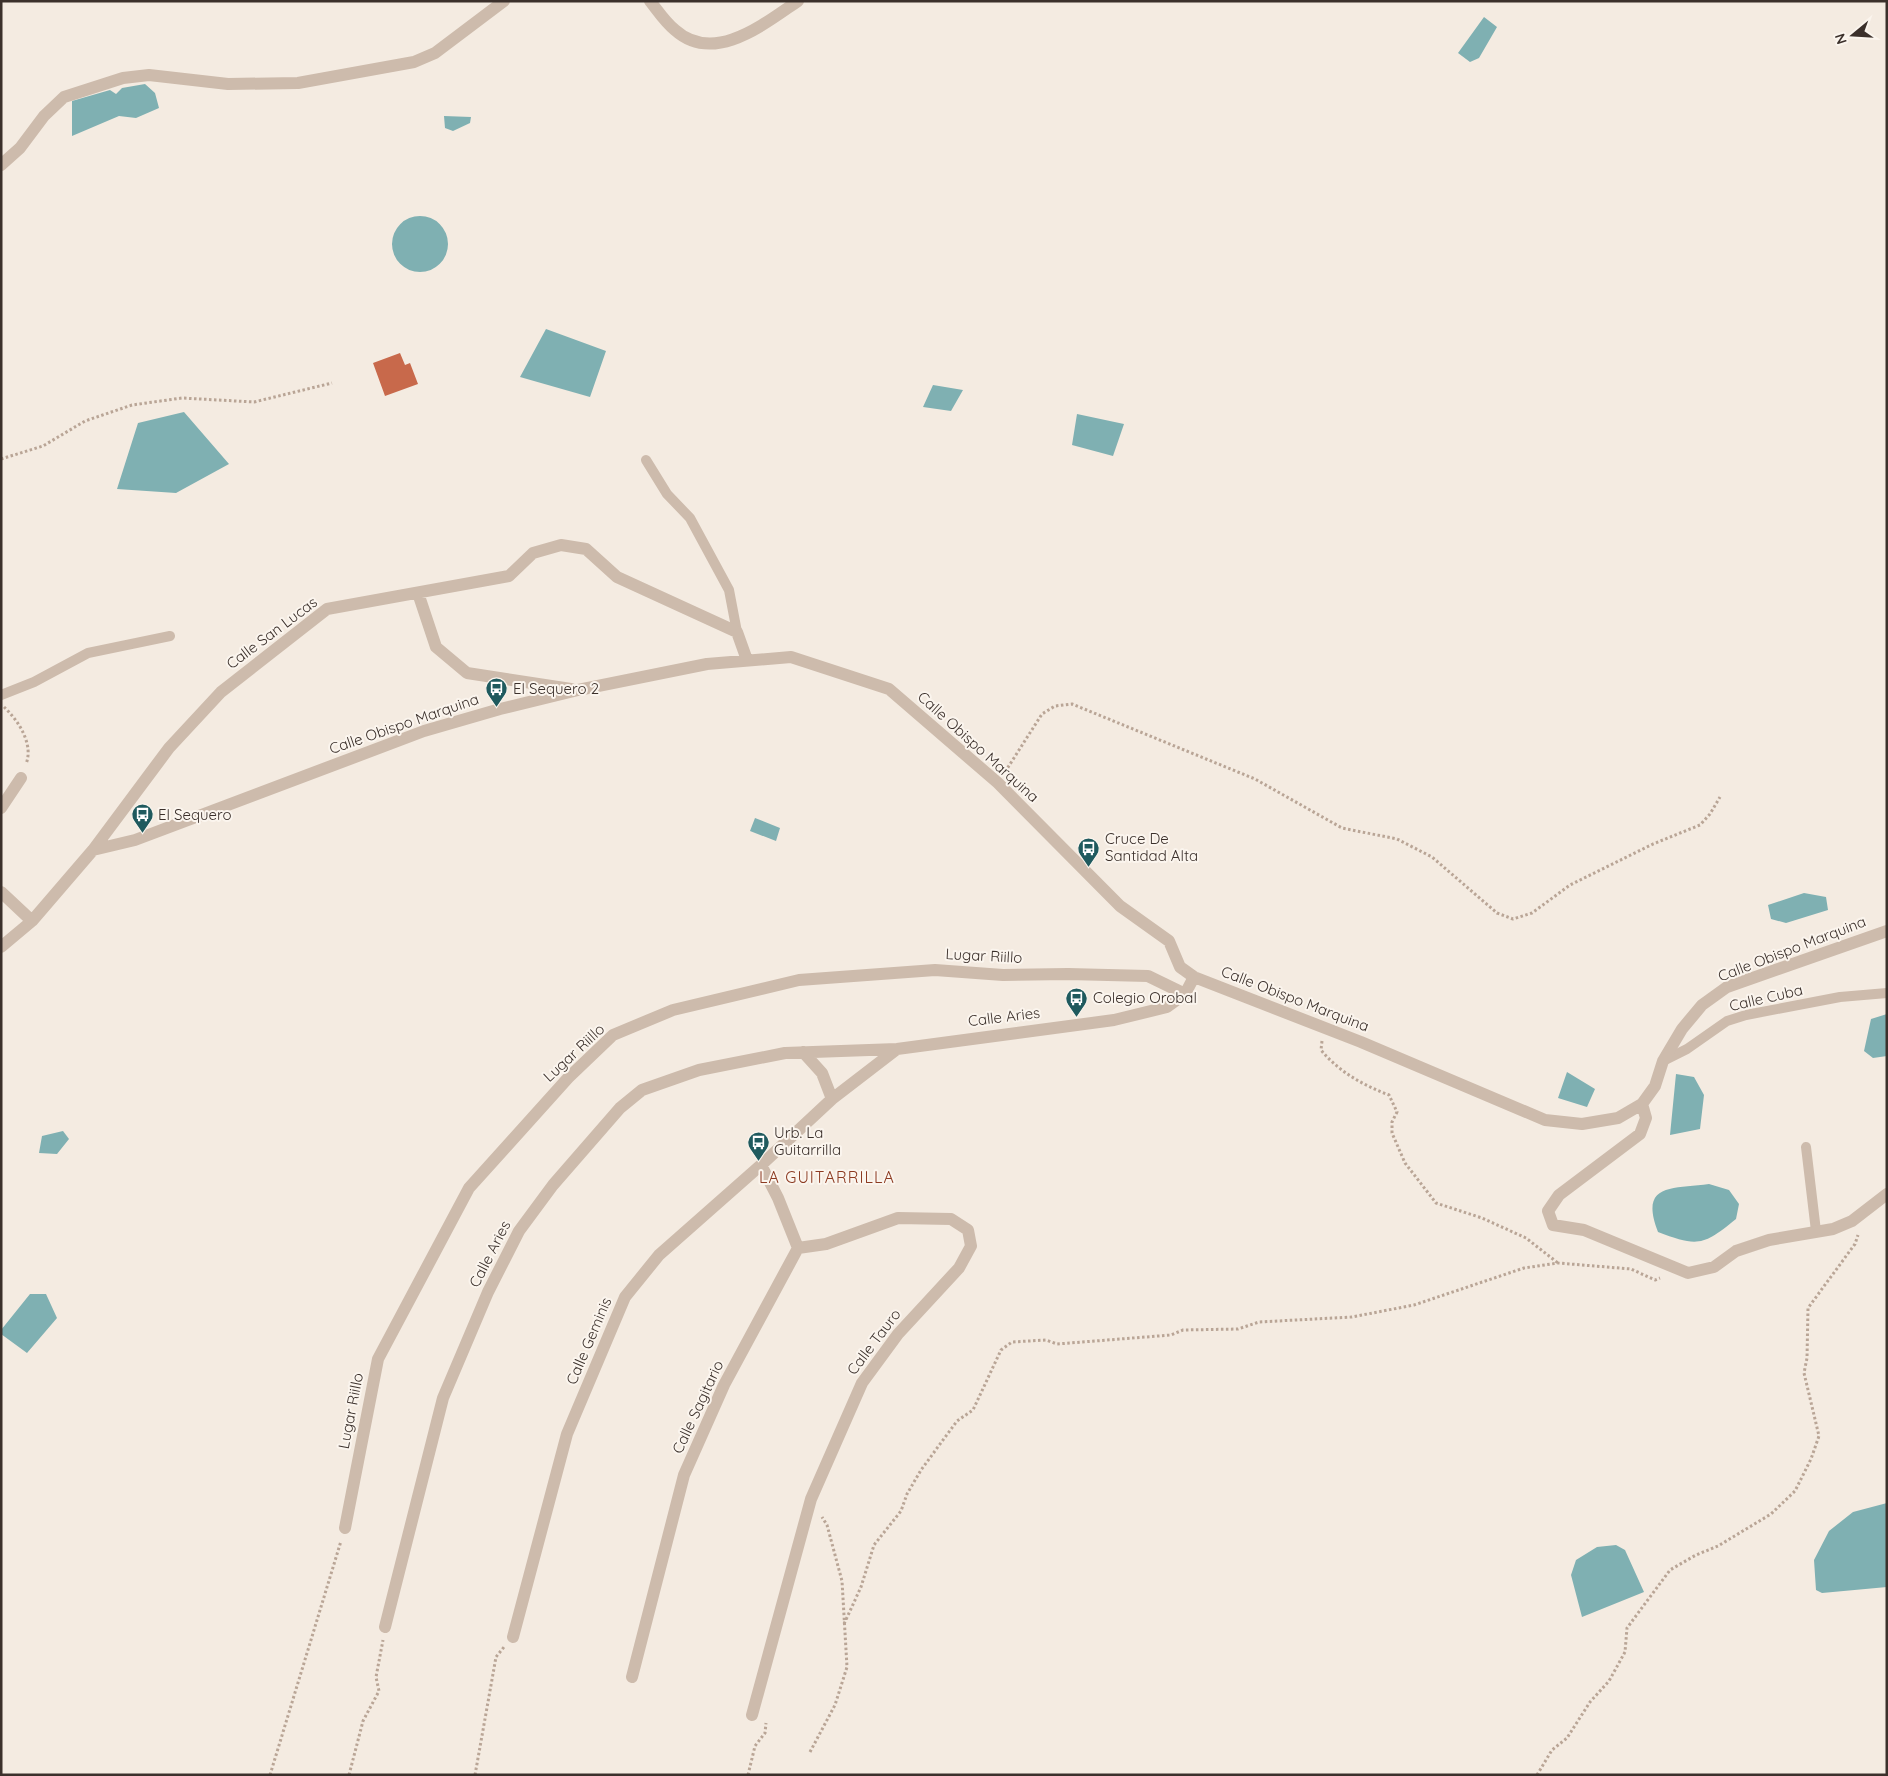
<svg xmlns="http://www.w3.org/2000/svg" width="1888" height="1776" font-family="Quicksand,sans-serif">
<style>
.water{fill:#7fb0b2}
.building{fill:#c8694b}
.lines{fill:none;stroke-linecap:round;stroke-linejoin:round}
.path{stroke:#b9a596;stroke-width:3;stroke-dasharray:2.5 2.5;stroke-linecap:butt}
.service{stroke:#cdbbac;stroke-width:10}
.minor{stroke:#cdbbac;stroke-width:12}
.labels{text-anchor:middle;stroke-width:4;stroke-linejoin:round;paint-order:stroke}
.street-label{font-size:15px;fill:#3b302b;stroke:#fbf5ee}
.poi-label{font-size:15px;fill:#3b302b;stroke:#fbf5ee;text-anchor:start}
.neighbourhood-label{font-size:16px;letter-spacing:1px;fill:#8c3b22;stroke:#fbf5ee}
</style>
<rect width="100%" height="100%" fill="#f4ebe1"/>
<path class="water" d="M1484,17L1497,27L1479,58L1470,62L1458,53Z
M145,84L155,93L159,108L136,118L119,116L72,136V101L110,90L116,94L122,88Z
M444,116L471,117L470,123L453,131L445,128Z
M392 244a28 28 0 1 1 56 0a28 28 0 1 1-56 0Z
M546,329L606,351L590,397L520,377Z
M933,385L963,390L951,411L923,407Z
M184,412L229,464L176,493L117,489L138,423Z
M1077,414L1124,424L1113,456L1072,445Z
M755,818L780,828L776,841L750,831Z
M1804,893L1826,897L1828,910L1786,923L1771,919L1768,905Z
M1887,1014V1056L1873,1058L1864,1051L1871,1019Z
M1567,1072L1595,1089L1587,1107L1558,1098Z
M1676,1074L1694,1077L1704,1095L1700,1129L1670,1135Z
M63,1131L69,1139L57,1154L39,1153L42,1136Z
M1709,1184L1729,1190L1739,1204L1736,1219C1703,1246 1698,1247 1658,1232C1639,1183 1672,1189 1709,1184Z
M30,1294H46L57,1318L27,1353L1,1334V1330Z
M1887,1503V1587L1822,1593L1816,1590L1814,1560L1829,1531L1853,1512Z
M1616,1545L1625,1550L1644,1592L1582,1617L1571,1575L1576,1560L1597,1547Z"/>
<path class="building" d="M400,353L405,365L410,363L418,384L385,396L373,363Z"/>
<g class="lines">
<path class="path" d="M1,459L43,446L85,421L132,405L182,398L254,402L332,383
M4,707C18,720 34,744 26,764
M1005,772L1042,714L1055,706L1072,704L1255,779L1342,828L1397,839L1432,857L1497,913L1513,919L1532,913L1570,885L1653,844L1700,825L1710,814L1720,797
M1322,1041L1321,1050C1339,1072 1363,1085 1389,1095L1397,1112L1392,1122V1133L1405,1163L1436,1203L1482,1218L1526,1238L1558,1263
M844,1624L861,1587L874,1545L901,1511L907,1494L921,1470L957,1421L973,1410L1001,1350L1012,1342L1046,1340L1057,1344L1171,1335L1183,1330L1238,1329L1259,1322L1352,1317L1414,1305L1524,1268L1558,1263L1631,1269L1655,1280L1660,1278
M810,1752L835,1705L847,1667L842,1581L827,1525L822,1517
M270,1775L341,1541
M349,1775L363,1721L379,1691L376,1677L383,1640
M475,1775L496,1657L504,1647
M748,1775L755,1746L765,1733L766,1723
M1537,1775L1552,1750L1567,1738L1590,1702L1609,1681L1625,1652L1627,1628L1670,1570L1696,1555L1718,1546L1771,1514L1795,1491L1811,1459L1819,1436L1804,1373L1807,1358L1808,1308L1855,1244L1858,1235"/>
<path class="service" d="M646,460L667,494L690,518L729,590L737,632
M1,695L34,682L88,653L170,636
M1663,1061L1687,1049L1727,1021L1746,1015L1840,997L1887,993
M1806,1147L1816,1231"/>
<path class="minor" d="M650,1C658,11 665,22 675,30C714,65 764,24 798,1
M1,165L20,148L44,116L64,97L123,78L149,75L228,84L298,83L414,62L435,53L504,1
M418,593L436,647L467,673L571,689
M1,808L21,778
M93,850L135,840L424,731L500,709L578,690L707,664L791,657L889,689L998,783L1120,906L1169,941L1180,967L1194,977L1361,1042L1545,1120L1582,1124L1618,1118L1642,1104L1655,1086L1663,1061L1682,1029L1702,1005L1727,987L1887,931
M1,892L32,921
M1,947L32,921L93,850L169,748L221,692L327,609L509,576L533,553L561,545L586,549L617,577L737,632L747,660
M803,1052L822,1073L832,1099
M1642,1104L1646,1118L1640,1134L1559,1195L1548,1211L1553,1225L1584,1230L1688,1273L1714,1267L1736,1251L1769,1240L1833,1229L1852,1221L1887,1194
M345,1528L378,1359L469,1188L568,1078L613,1035L673,1010L799,980L935,970L1003,975L1068,974L1148,976L1185,994
M385,1627L443,1398L488,1292L519,1231L553,1185L620,1108L642,1090L699,1070L785,1053L897,1049L1114,1020L1167,1007L1185,994L1194,977
M513,1637L567,1434L625,1297L659,1255L761,1165L832,1099L897,1049
M632,1677L684,1475L724,1385L798,1248L778,1198L761,1165
M752,1715L811,1499L862,1383L898,1334L959,1268L971,1246L968,1230L951,1219L898,1218L826,1244L798,1248"/>
</g>
<defs>
<symbol id="bus-pin" viewBox="-11 -11 22 30"><path d="M0 17L-7.5 6A9.5 9.5 0 1 1 7.5 6Z" fill="#1f5a5e" stroke="#fbf5ee"/><path d="M-5-6H5V4H4V6H2V4H-2V6H-4V4H-5ZM-3.5-4V0h7V-4ZM-3.5 1.2v1.5H-2V1.2ZM2 1.2v1.5H3.5V1.2Z" fill="#fff"/></symbol>
</defs>
<g fill-rule="evenodd">
<use href="#bus-pin" x="484" y="676" width="25" height="34"/>
<use href="#bus-pin" x="130" y="802" width="25" height="34"/>
<use href="#bus-pin" x="1076" y="836" width="25" height="34"/>
<use href="#bus-pin" x="1064" y="986" width="25" height="34"/>
<use href="#bus-pin" x="746" y="1130" width="25" height="34"/>
</g>
<g class="labels">
<g class="street-label">
<text transform="translate(272 633) rotate(-37)" y="5">Calle San Lucas</text>
<text transform="translate(404 724) rotate(-19)" y="5">Calle Obispo Marquina</text>
<text transform="translate(978 747) rotate(42)" y="5">Calle Obispo Marquina</text>
<text transform="translate(1792 949) rotate(-21)" y="5">Calle Obispo Marquina</text>
<text transform="translate(984 956) rotate(3)" y="5">Lugar Riillo</text>
<text transform="translate(1766 998) rotate(-13)" y="5">Calle Cuba</text>
<text transform="translate(1295 999) rotate(21)" y="5">Calle Obispo Marquina</text>
<text transform="translate(1004 1017) rotate(-7)" y="5">Calle Aries</text>
<text transform="translate(574 1053) rotate(-43)" y="5">Lugar Riillo</text>
<text transform="translate(490 1254) rotate(-63)" y="5">Calle Aries</text>
<text transform="translate(589 1341) rotate(-67)" y="5">Calle Geminis</text>
<text transform="translate(874 1342) rotate(-53)" y="5">Calle Tauro</text>
<text transform="translate(698 1407) rotate(-65)" y="5">Calle Sagitario</text>
<text transform="translate(351 1411) rotate(-79)" y="5">Lugar Riillo</text>
</g>
<g class="poi-label">
<text x="513" y="694">El Sequero 2</text>
<text x="158" y="820">El Sequero</text>
<text x="1105" y="844">Cruce De<tspan x="1105" dy="17">Santidad Alta</tspan></text>
<text x="1093" y="1003">Colegio Orobal</text>
<text x="774" y="1138">Urb. La<tspan x="774" dy="17">Guitarrilla</tspan></text>
</g>
<g class="neighbourhood-label">
<text x="827" y="1183">LA GUITARRILLA</text>
</g>
</g>
<rect width="1888" height="1776" fill="none" stroke="#3b302b" stroke-width="5"/>
<g transform="translate(1853 35) rotate(252)" stroke="#fbf5ee" stroke-width="4" paint-order="stroke">
<path d="M0-4L9 19L0 12L-9 19Z" fill="#3b302b"/>
<text y="-8" font-size="14" font-weight="bold" text-anchor="middle" fill="#3b302b">N</text>
</g>
</svg>
